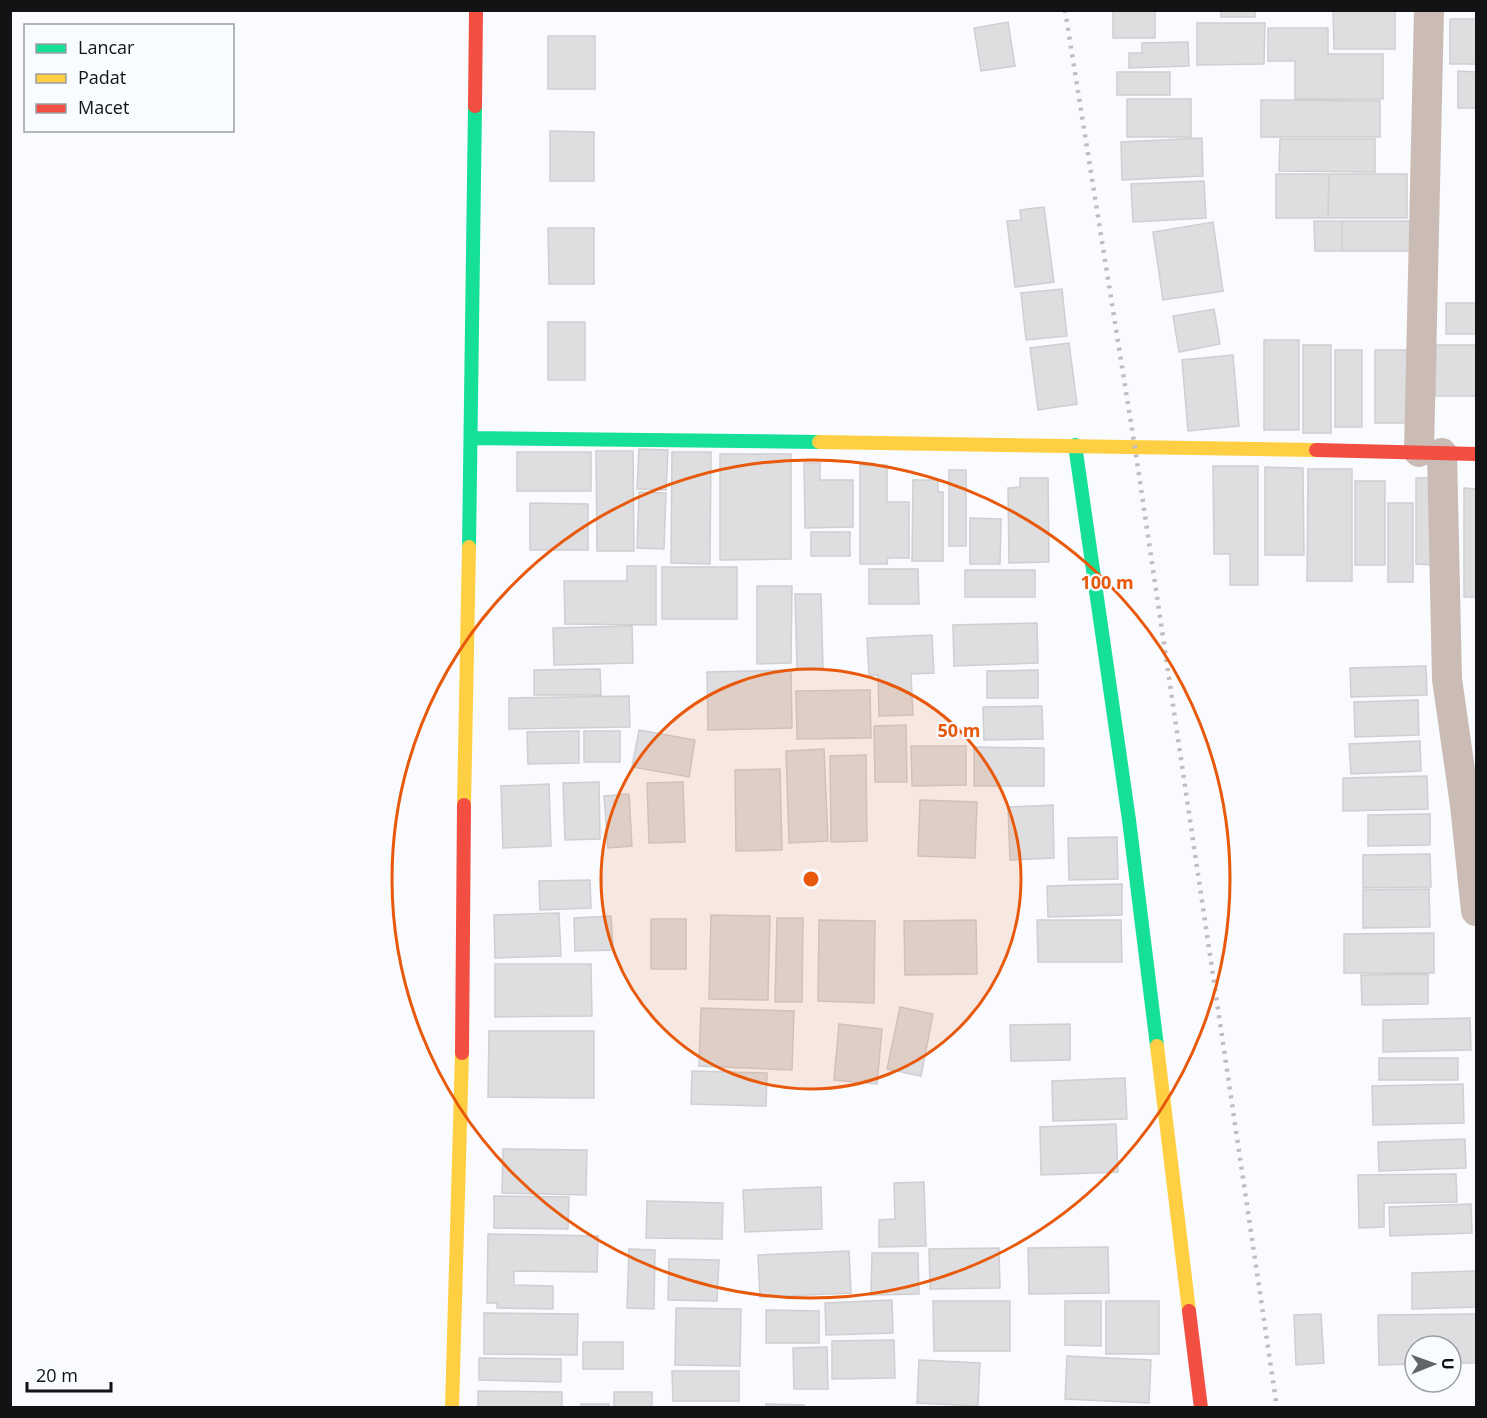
<svg xmlns="http://www.w3.org/2000/svg" width="1487" height="1418" font-family="'Open Sans',sans-serif">
<style>
.building{fill:#dedee0;stroke:#cfcfd1;stroke-width:1.5}
.lines{fill:none;stroke-linecap:round;stroke-linejoin:round}
.street{stroke:#cabbb5;stroke-width:30}
.fast{stroke:#16e098;stroke-width:14}
.slow{stroke:#ffcf43;stroke-width:14}
.jam{stroke:#f24e42;stroke-width:14}
.rail{stroke:#c3bcba;stroke-width:4.5;stroke-dasharray:3 6;stroke-linecap:butt}
.ring{fill:none;stroke:#e8590c;stroke-width:3}
.centre{fill:#e8590c;stroke:#f8fbff;stroke-width:3}
.ring-label{font-size:18px;text-anchor:middle;font-weight:bold;fill:#e8590c;stroke:#f8fbff;stroke-width:4.5;stroke-linejoin:round;paint-order:stroke}
</style>
<rect width="100%" height="100%" fill="#f9fbfe"/>
<path class="building" d="M1113,10H1155V38H1113Z
M1221,10H1255V17H1221Z
M1333,10H1395V49H1334Z
M1450,19H1476V64H1450Z
M1008,22L1015,66L981,71L974,28Z
M1197,23H1265L1264,64L1197,65Z
M1268,28H1328V54H1383V99H1295V61H1268Z
M548,36H595V89H548Z
M1188,42L1189,66L1129,68V53H1142V43Z
M1458,71L1476,72V108H1458Z
M1117,72H1170V95H1117Z
M1127,99H1191V137H1127Z
M1261,100L1380,101V137H1261Z
M550,131L594,132V181H550Z
M1202,138L1203,176L1122,180L1121,142Z
M1280,139H1375V172L1279,171Z
M1276,174H1329L1328,218H1276Z
M1329,174H1407V218H1328Z
M1204,181L1206,218L1133,222L1131,184Z
M1044,207L1054,282L1015,287L1007,221L1021,220L1020,210Z
M1314,221H1342V251H1315Z
M1342,221H1417V251H1342Z
M1213,222L1223,291L1163,300L1153,232Z
M548,228H594V284H549Z
M1062,289L1067,336L1026,340L1021,293Z
M1446,303H1476V334H1446Z
M1214,309L1220,344L1179,352L1173,316Z
M548,322H585V380H548Z
M1264,340H1299V430H1264Z
M1069,343L1077,404L1038,410L1030,348Z
M1303,345H1331V433H1303Z
M1436,345H1476V396H1435Z
M1335,350H1362V427H1335Z
M1375,350H1414V423H1375Z
M1233,355L1239,426L1188,431L1182,360Z
M639,449L668,450L666,490L637,489Z
M596,451H633L634,551H597Z
M517,452H591V491H517Z
M672,452H711L710,564L671,563Z
M720,454H791V559L720,560Z
M804,463H820V480H853V527L805,528Z
M860,465H887V502H909V558H888L887,564H860Z
M1213,466H1258V585H1230V554H1214Z
M1265,467L1303,468L1304,555H1265Z
M1308,469H1352V581H1307Z
M949,470H966V546H949Z
M1020,478H1048L1049,562L1009,563L1008,488L1020,487Z
M1416,478H1437L1436,565L1416,564Z
M913,480H938V492H943V561H912Z
M1355,481H1385V565H1355Z
M1464,488L1476,489V597H1464Z
M639,492L666,493L664,549L637,548Z
M530,503L588,504V550H530Z
M1388,503H1413V582H1388Z
M970,518L1001,519L1000,564H970Z
M811,532H850V556H811Z
M627,566H656V625L565,624L564,581H627Z
M662,567H737V619H662Z
M869,569H918L919,604H869Z
M965,570H1035V597H965Z
M757,586H792L791,663L757,664Z
M795,594H821L823,668L797,669Z
M1037,623L1038,663L954,666L953,625Z
M632,626L633,663L554,665L553,628Z
M932,635L934,673L911,674L913,715L879,716L878,675L869,676L867,638Z
M1426,666L1427,695L1351,697L1350,668Z
M600,669L601,695H534V670Z
M791,670L792,728L708,730L707,672Z
M1038,670V698H987V671Z
M870,690L871,738L797,739L796,691Z
M629,696L630,727L509,729V698Z
M1418,700L1419,735L1355,737L1354,702Z
M1042,706L1043,739L984,740L983,707Z
M906,725L907,782H875L874,726Z
M639,730L695,740L689,777L632,767Z
M579,731V763L528,764L527,732Z
M584,731H620V762H584Z
M1420,741L1421,771L1351,774L1349,744Z
M911,746H966V785L912,786Z
M974,747L1044,748V786H974Z
M824,749L828,841L789,843L786,751Z
M866,755L867,841L831,842L830,756Z
M780,769L782,850L736,851L735,770Z
M1427,776L1428,809L1343,811V778Z
M599,782L600,839L565,840L563,783Z
M683,782L685,842L649,843L647,783Z
M549,784L551,846L503,848L501,786Z
M629,794L632,846L608,848L604,796Z
M920,800L977,802L975,858L918,856Z
M1053,805L1054,858L1010,860L1008,807Z
M1430,814V845L1368,846V815Z
M1117,837L1118,879L1069,880L1068,838Z
M1430,854L1431,887L1363,888V855Z
M590,880L591,908L540,910L539,881Z
M1122,884V915L1048,917L1047,886Z
M1429,889L1430,927L1363,928V890Z
M559,913L561,956L495,958L494,915Z
M711,915L770,916L768,1000L709,999Z
M611,916L613,950L575,951L574,918Z
M777,918H803L802,1002H775Z
M651,919H686V969H651Z
M819,920L875,921L874,1003L818,1001Z
M976,920L977,974L905,975L904,921Z
M1037,920H1121L1122,962H1038Z
M1434,933V973H1344V934Z
M495,964H591L592,1016L495,1017Z
M1428,974V1004L1362,1005L1361,975Z
M900,1007L933,1014L921,1076L887,1069Z
M701,1008L794,1011L792,1070L699,1066Z
M1470,1018L1471,1050L1383,1052V1020Z
M839,1024L882,1029L877,1084L834,1080Z
M1070,1024V1060L1011,1061L1010,1025Z
M489,1031H594V1098L488,1097Z
M1379,1058H1458V1080H1379Z
M692,1071L767,1073L766,1106L691,1104Z
M1125,1078L1127,1119L1053,1121L1052,1081Z
M1463,1084L1464,1123L1373,1125L1372,1086Z
M1116,1124L1118,1172L1041,1175L1040,1127Z
M1465,1139L1466,1168L1379,1171L1378,1142Z
M503,1149L587,1150L586,1195L502,1193Z
M1456,1174L1457,1202L1384,1203V1227L1359,1228L1358,1175Z
M924,1182L926,1246L879,1247V1220L895,1219L894,1183Z
M821,1187L822,1229L745,1232L743,1190Z
M494,1196L569,1197L568,1229L494,1228Z
M647,1201L723,1203L722,1239L646,1238Z
M1471,1204L1472,1233L1390,1236L1389,1207Z
M488,1234L598,1236L597,1272L514,1271V1285L553,1286V1309L497,1308V1303H487Z
M1108,1247L1109,1293L1029,1294L1028,1248Z
M999,1248L1000,1288L930,1289L929,1249Z
M629,1249L655,1250L654,1309L627,1308Z
M849,1251L851,1293L760,1297L758,1255Z
M872,1253H918L919,1294L871,1295Z
M669,1259L719,1260L717,1301L668,1300Z
M1476,1271V1307L1412,1309V1273Z
M892,1300L893,1333L826,1335L825,1303Z
M933,1301H1010V1351H934Z
M1065,1301H1101V1346L1065,1345Z
M1106,1301H1159V1354H1106Z
M676,1308L741,1309L740,1366L675,1365Z
M766,1310L819,1311V1343H766Z
M484,1313L578,1314L577,1355L484,1354Z
M1321,1314L1324,1363L1296,1365L1294,1315Z
M1476,1314V1363H1451V1346H1415V1364L1379,1365L1378,1315Z
M894,1340L895,1378L832,1379V1341Z
M583,1342H623V1369H583Z
M827,1347L828,1389H794L793,1348Z
M1067,1356L1151,1360L1149,1403L1065,1399Z
M479,1358L561,1359V1382L479,1380Z
M919,1360L980,1363L978,1406L917,1403Z
M672,1371H739V1401H673Z
M478,1391L562,1392V1408H478Z
M614,1392H652V1408H614Z
M581,1404H609V1408H581Z
M766,1404L804,1405V1408H766Z"/>
<g class="lines">
<path class="street" d="M1419,452L1429,10
M1442,453L1447,679L1465,805L1476,911"/>
<path class="fast" d="M472,438L819,442
M1075,445L1129,820L1157,1046
M469,547L475,106"/>
<path class="slow" d="M819,442L1316,450
M464,805L469,547
M1157,1046L1189,1311
M452,1408L462,1053"/>
<path class="jam" d="M475,106L476,10
M1316,450L1476,454
M462,1053L464,805
M1189,1311L1201,1408"/>
<path class="rail" d="M1065,10L1135,448L1277,1408"/>
</g>
<circle cx="811" cy="879" r="210" fill="#e8590c" fill-opacity=".12"/>
<g class="ring">
<circle cx="811" cy="879" r="210"/>
<circle cx="811" cy="879" r="419"/>
</g>
<circle cx="811" cy="879" r="9" class="centre"/>
<g class="ring-label">
<text x="1107" y="589">100 m</text>
<text x="959" y="737">50 m</text>
</g>
<rect width="1487" height="1418" fill="none" stroke="#111315" stroke-width="24"/>
<rect x="24" y="24" width="210" height="108" fill="#f8fbff" stroke="#9c9ea1" stroke-width="1.5"/>
<rect x="36" y="44" width="30" height="9" fill="#16e098" stroke="#9c9ea1" stroke-width="1.5"/>
<text x="78" y="54" font-size="18" fill="#111315">Lancar</text>
<rect x="36" y="74" width="30" height="9" fill="#ffcf43" stroke="#9c9ea1" stroke-width="1.5"/>
<text x="78" y="84" font-size="18" fill="#111315">Padat</text>
<rect x="36" y="104" width="30" height="9" fill="#f24e42" stroke="#9c9ea1" stroke-width="1.5"/>
<text x="78" y="114" font-size="18" fill="#111315">Macet</text>
<g transform="translate(1433 1364) rotate(89)"><circle r="28" fill="#f8fbff" stroke="#9c9ea1" stroke-width="1.5"/>
<path d="M0-4.5L10 22L0 15L-10 22Z" fill="#626467"/>
<text y="-9" font-size="16" font-weight="bold" text-anchor="middle" fill="#111315">U</text>
</g>
<path d="M27 1382v9h84v-9" fill="none" stroke="#111315" stroke-width="3"/>
<text x="36" y="1382" font-size="18" fill="#111315" stroke="#f8fbff" stroke-width="4.5" paint-order="stroke">20 m</text>
</svg>
